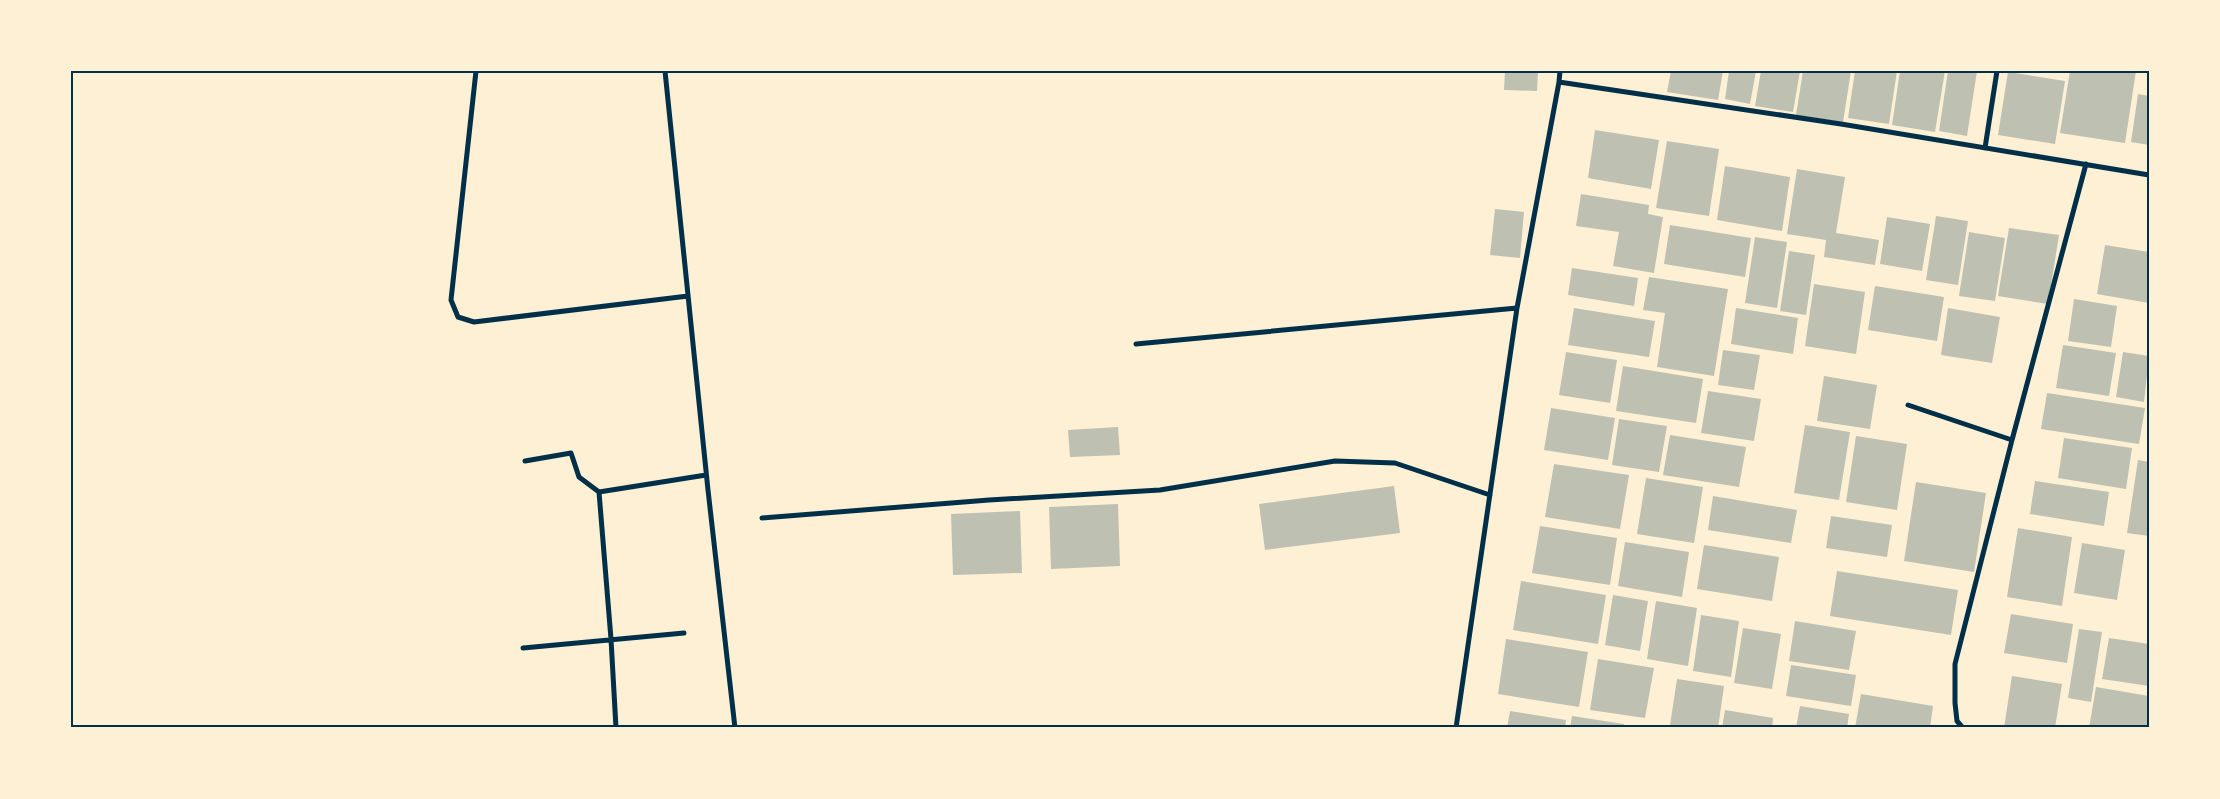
<svg xmlns="http://www.w3.org/2000/svg" width="2220" height="799" font-family="Karla,sans-serif">
<style>
.building{fill:#bec0b2}
.lines{fill:none;stroke-linecap:round;stroke-linejoin:round}
.minor{stroke:#003049;stroke-width:5}
.neatline{fill:none;stroke:#003049;stroke-width:2}
</style>
<rect width="100%" height="100%" fill="#fdf0d5"/>
<path class="building" d="M1505,71H1538L1537,91L1504,90Z
M1671,71H1723L1718,100L1667,92Z
M1729,71H1756L1750,104L1725,99Z
M1761,71H1800L1793,112L1755,106Z
M1803,71H1851L1843,122L1796,115Z
M1855,71H1897L1889,124L1848,118Z
M1900,71H1945L1935,132L1892,125Z
M1948,71H1977L1967,136L1939,131Z
M2070,71H2136L2125,143L2060,133Z
M2008,72L2065,81L2055,144L1998,135Z
M2138,94L2149,96V145L2131,142Z
M1595,130L1659,140L1651,189L1588,178Z
M1667,141L1719,149L1709,216L1656,208Z
M1725,166L1790,177L1782,231L1717,220Z
M1797,169L1845,177L1836,233L1879,240L1875,265L1824,257L1826,240L1787,234Z
M1581,194L1649,205L1648,214L1663,217L1654,273L1613,266L1619,232L1576,226Z
M1495,209L1524,212L1520,258L1490,255Z
M1936,216L1968,221L1958,285L1926,280Z
M1887,217L1930,224L1922,271L1880,264Z
M1670,225L1751,238L1745,277L1664,264Z
M2009,228L2059,235L2048,304L1998,296Z
M1969,232L2005,238L1995,301L1959,296Z
M1755,237L1787,242L1777,308L1745,303Z
M2105,245L2149,252V303L2097,294Z
M1789,251L1815,255L1806,315L1780,311Z
M1572,268L1638,278L1634,306L1568,295Z
M1649,277L1728,289L1714,376L1657,367L1665,313L1643,310Z
M1814,284L1865,292L1856,354L1805,346Z
M1875,286L1944,297L1937,341L1868,330Z
M2074,299L2117,306L2111,347L2068,341Z
M1574,308L1655,321L1649,357L1568,345Z
M1736,308L1798,318L1793,354L1731,344Z
M1948,308L2000,317L1992,363L1941,355Z
M2063,345L2116,353L2109,396L2056,388Z
M1723,350L1760,355L1754,390L1718,385Z
M1566,352L1617,360L1610,403L1559,395Z
M2123,352L2149,356L2144,402L2116,397Z
M1623,366L1703,379L1696,423L1616,411Z
M1824,376L1877,385L1870,429L1817,421Z
M1708,391L1761,399L1754,441L1701,433Z
M2047,393L2145,408L2139,444L2041,429Z
M1551,408L1615,418L1608,460L1544,450Z
M1619,419L1667,426L1659,472L1612,465Z
M1805,425L1850,432L1839,500L1794,493Z
M1118,427L1120,455L1070,457L1068,430Z
M1670,435L1746,447L1739,487L1663,475Z
M1856,436L1907,444L1897,510L1846,502Z
M2064,438L2132,448L2126,489L2058,478Z
M2138,460L2149,462V536L2127,533Z
M1554,464L1629,475L1620,529L1545,517Z
M1646,478L1703,487L1694,543L1637,534Z
M2035,481L2109,492L2104,526L2030,514Z
M1916,482L1986,493L1974,572L1904,561Z
M1394,486L1400,533L1265,550L1259,504Z
M1713,496L1797,510L1791,543L1708,530Z
M1118,504L1120,566L1051,569L1049,507Z
M1020,511L1022,573L953,575L951,514Z
M1831,516L1892,525L1887,557L1826,548Z
M1540,526L1617,538L1610,585L1532,573Z
M2018,528L2072,537L2062,606L2007,597Z
M1625,542L1689,552L1682,597L1618,586Z
M2082,543L2125,550L2117,600L2074,593Z
M1704,545L1779,557L1772,601L1697,589Z
M1837,571L1958,590L1951,635L1830,616Z
M1521,581L1606,595L1598,644L1513,630Z
M1613,595L1648,601L1640,651L1605,645Z
M1656,601L1697,608L1688,666L1647,659Z
M2011,614L2073,624L2067,663L2004,653Z
M1701,615L1739,621L1731,677L1693,671Z
M1795,621L1856,631L1849,670L1789,661Z
M1743,628L1781,634L1772,689L1734,683Z
M2079,629L2102,632L2091,702L2068,698Z
M2109,638L2149,644V686L2102,679Z
M1506,639L1588,652L1579,707L1498,694Z
M1598,659L1654,668L1645,718L1590,710Z
M1791,665L1856,675L1851,706L1786,696Z
M2012,676L2062,684L2055,728H2004Z
M1677,679L1724,686L1718,728L1670,725Z
M2096,687L2149,696L2147,728H2089Z
M1861,694L1933,706L1930,728H1855Z
M1800,706L1849,714L1847,728H1796Z
M1725,710L1773,718L1772,728H1722Z
M1510,711L1566,720L1565,728H1507Z
M1572,716L1624,724V728H1570Z"/>
<g class="lines">
<path class="minor" d="M476,71L451,300L458,317L474,322L688,296
M665,71L708,490L735,728
M1560,71L1559,82L1841,124L2149,175
M1985,148L1997,71
M1136,344L1517,308
M1908,405L2012,440L2086,164
M525,461L571,453L579,477L599,492L706,475
M599,492L611,639L616,728
M762,518L989,500L1160,490L1335,461L1395,463L1490,495
M523,648L684,633
M1456,728L1517,308L1559,82
M1963,728L1957,721L1955,703V664L2012,440"/>
</g>
<rect width="2220" height="799" fill="none" stroke="#fdf0d5" stroke-width="145"/>
<rect x="72" y="72" width="2076" height="654" class="neatline"/>
</svg>
